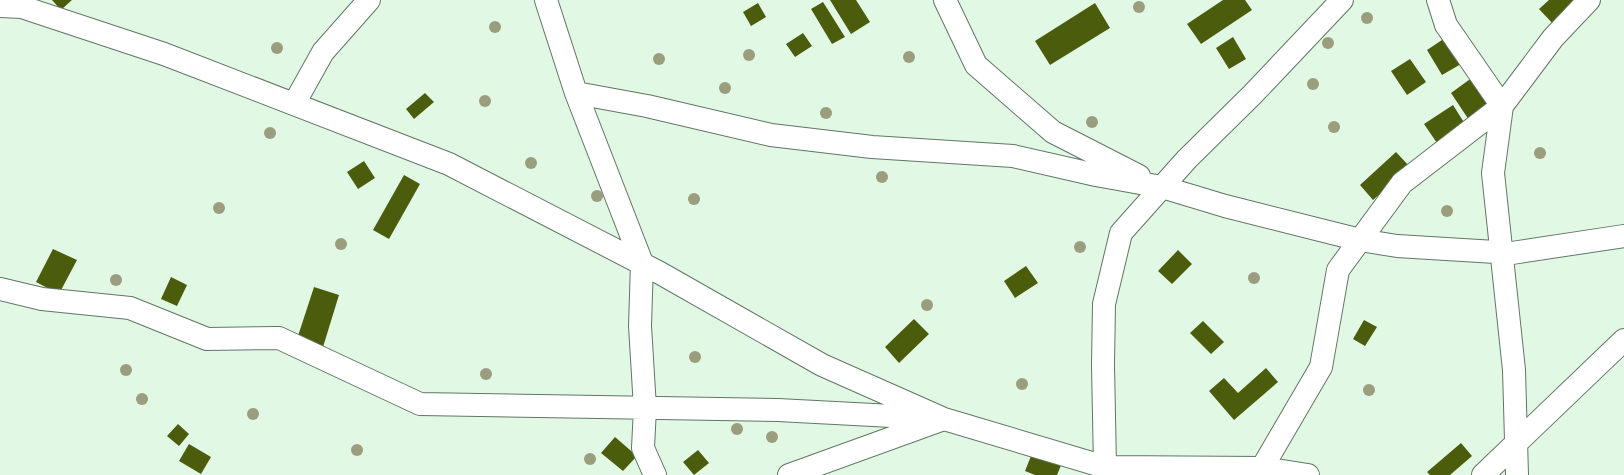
<svg xmlns="http://www.w3.org/2000/svg" width="1624" height="475" font-family="'Source Sans 3',sans-serif">
<style>
.building{fill:#4b5d0c}
.lines{fill:none;stroke-linecap:round;stroke-linejoin:round}
.minor-casing{stroke:#617665;stroke-width:24}
.minor{stroke:#fff;stroke-width:22}
.tree{fill:#9b9e7e}
</style>
<rect width="100%" height="100%" fill="#e1f8e5"/>
<path class="building" d="M52,0H72L61,10Z
M830,0H856L870,22L851,34Z
M1223,0H1245L1252,10L1201,44L1187,24Z
M1549,0H1583L1555,26L1539,9Z
M823,2L845,37L832,44L811,9Z
M758,3L766,17L751,26L743,12Z
M1095,3L1110,28L1050,65L1035,41Z
M803,33L812,46L795,57L786,44Z
M1233,37L1246,59L1229,69L1216,48Z
M1445,38L1461,64L1442,75L1427,50Z
M1410,59L1426,82L1407,95L1391,71Z
M1473,77L1492,104L1469,120L1451,93Z
M425,93L434,102L414,119L406,109Z
M1453,105L1465,124L1437,143L1424,124Z
M1396,152L1410,167L1373,200L1360,185Z
M364,161L375,178L358,189L347,172Z
M404,175L420,184L389,239L373,230Z
M53,249L77,260L59,294L36,282Z
M1178,250L1192,264L1172,284L1158,271Z
M1026,266L1038,283L1015,298L1004,281Z
M171,277L187,285L177,306L161,299Z
M314,287L339,295L323,347L297,339Z
M914,319L929,334L899,363L885,347Z
M1364,320L1377,327L1365,346L1353,339Z
M1203,321L1224,342L1211,354L1190,333Z
M1266,368L1278,382L1234,420L1209,391L1224,378L1238,393Z
M178,424L189,434L179,446L167,436Z
M615,437L637,456L623,471L601,453Z
M1461,443L1472,456L1450,475H1430L1427,472Z
M189,444L211,457L201,474L179,461Z
M698,450L709,463L694,475L683,462Z
M1033,451L1062,463L1057,475H1035L1025,471Z"/>
<g class="lines">
<defs>
<path id="minor" d="M546,0L576,93L642,263L640,326L645,408L643,448L655,475
M945,0L976,65L1053,132L1139,176
M1438,0L1446,25L1502,106L1493,173L1514,370L1517,475
M0,6L22,7L164,54L449,164L660,273L822,365L944,419
M576,93L647,106L771,135L872,147L1013,156L1096,175L1162,187L1225,206L1360,240L1397,246L1512,253L1624,236
M294,104L323,52L369,0
M0,289L42,299L130,308L207,339L279,338L420,404L778,410L930,418
M1262,468L1321,367L1338,270L1402,183L1502,106L1553,38L1589,0
M789,475L944,419L1105,467L1262,468L1308,475
M1114,475L1105,467L1103,365L1104,304L1121,233L1187,159L1252,95L1342,0
M1483,475L1624,340"/>
</defs>
<use href="#minor" class="minor-casing"/>
<use href="#minor" class="minor"/>
</g>
<g class="tree">
<circle cx="1139" cy="7" r="6"/>
<circle cx="1367" cy="18" r="6"/>
<circle cx="495" cy="27" r="6"/>
<circle cx="1328" cy="43" r="6"/>
<circle cx="277" cy="48" r="6"/>
<circle cx="749" cy="55" r="6"/>
<circle cx="909" cy="57" r="6"/>
<circle cx="659" cy="59" r="6"/>
<circle cx="1313" cy="84" r="6"/>
<circle cx="725" cy="88" r="6"/>
<circle cx="485" cy="101" r="6"/>
<circle cx="826" cy="113" r="6"/>
<circle cx="1092" cy="122" r="6"/>
<circle cx="1334" cy="127" r="6"/>
<circle cx="270" cy="133" r="6"/>
<circle cx="1540" cy="153" r="6"/>
<circle cx="531" cy="163" r="6"/>
<circle cx="882" cy="177" r="6"/>
<circle cx="597" cy="196" r="6"/>
<circle cx="694" cy="199" r="6"/>
<circle cx="219" cy="208" r="6"/>
<circle cx="1447" cy="211" r="6"/>
<circle cx="341" cy="244" r="6"/>
<circle cx="1080" cy="247" r="6"/>
<circle cx="1254" cy="278" r="6"/>
<circle cx="116" cy="280" r="6"/>
<circle cx="927" cy="305" r="6"/>
<circle cx="695" cy="357" r="6"/>
<circle cx="126" cy="370" r="6"/>
<circle cx="486" cy="374" r="6"/>
<circle cx="1022" cy="384" r="6"/>
<circle cx="1369" cy="390" r="6"/>
<circle cx="142" cy="399" r="6"/>
<circle cx="253" cy="414" r="6"/>
<circle cx="737" cy="429" r="6"/>
<circle cx="772" cy="437" r="6"/>
<circle cx="357" cy="450" r="6"/>
<circle cx="590" cy="459" r="6"/>
</g>
</svg>
